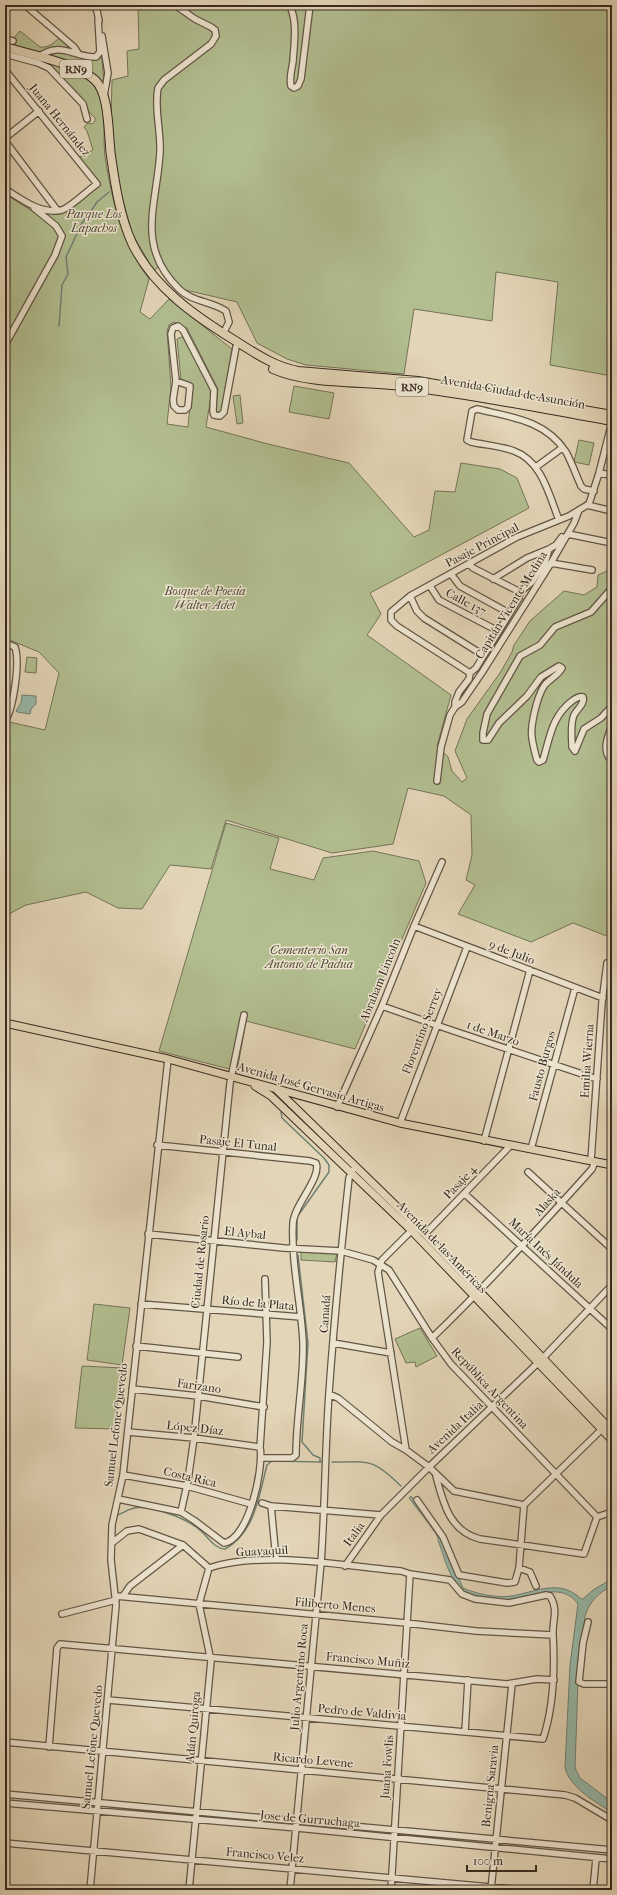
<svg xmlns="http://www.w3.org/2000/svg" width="617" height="1895" font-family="'IM FELL French Canon',serif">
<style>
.green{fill:#b2be90;stroke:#747458}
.water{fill:#96b9aa;stroke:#708073}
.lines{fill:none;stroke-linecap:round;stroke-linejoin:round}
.stream{stroke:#708073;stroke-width:1.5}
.minor-casing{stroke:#625646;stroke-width:8}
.major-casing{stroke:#372b20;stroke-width:9}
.highway-casing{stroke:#372b20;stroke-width:10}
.minor{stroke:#ede4d0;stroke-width:5.5}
.major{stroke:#e3d5b7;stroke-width:7}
.highway{stroke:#e3d5b7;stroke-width:8}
.labels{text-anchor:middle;stroke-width:3;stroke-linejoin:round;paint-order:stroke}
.shield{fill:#ede4d0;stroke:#6e6255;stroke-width:1}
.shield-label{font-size:11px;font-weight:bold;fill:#372b20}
.street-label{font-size:12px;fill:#372b20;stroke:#ede4d0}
.park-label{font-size:12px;font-style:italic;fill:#504836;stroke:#ede4d0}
</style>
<rect width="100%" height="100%" fill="#e3d5b7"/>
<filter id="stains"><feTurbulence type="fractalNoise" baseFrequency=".005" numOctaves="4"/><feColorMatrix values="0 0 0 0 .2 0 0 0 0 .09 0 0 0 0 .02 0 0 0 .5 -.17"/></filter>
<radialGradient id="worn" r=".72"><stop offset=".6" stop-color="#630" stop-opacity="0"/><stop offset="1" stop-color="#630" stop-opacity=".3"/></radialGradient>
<path class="green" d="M138,5H612V376L550,365L558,282L496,272L492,321L414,309L404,374L306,365L287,359L257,343L237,302L181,289L159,266L154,271L132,233L119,187L113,155L111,120L112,80L128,76L127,51L139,49Z
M20,31L40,47C48,48 54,43 59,38L68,47L67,49L37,52L5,43V40L11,41Z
M51,52L102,58L104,86C90,66 72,61 49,55Z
M44,62C55,65 88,74 94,83C109,105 102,132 105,157C112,201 122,243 149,279L140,312L150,319L169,299L232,349L221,412L218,413L216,411L218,389L187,328L174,322L169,325L167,331L171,387L167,424L188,427L192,384L181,379L177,339L184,336L212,390L206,427L268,444L349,463L414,537L429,530L435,491L455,492L461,463L500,469L517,478L529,508L370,593L381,614L367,635L451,695L437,746L448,757L452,771L462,782L467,778L455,751L467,719L500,673L512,652L514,645L530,621L564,591L584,595L597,587L598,575L607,571L608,560L612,559V938L573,923L531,942L458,914L475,885L466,880L472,855L471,815L444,796L408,788L393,844L332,853L226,820L211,869L170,865L142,909L118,908L86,892L26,905L5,916V721L45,730L59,673L39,652L5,638V194L53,224L59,225L44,212L59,214L65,212L98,184L78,158L93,150L87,131L84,127L88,123L92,124L95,121V118L89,112L85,104Z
M294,386L334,393L329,419L289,412Z
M240,395L243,423L237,424L233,396Z
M579,440L594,443L589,465L574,462Z
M27,657L37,658L36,673L25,672Z
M226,823L279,838L270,869L314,880L323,858L373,851L419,861L426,883L355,1049L246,1021L237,1071L159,1051Z
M301,1251L337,1253L335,1262L301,1260Z
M94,1304L130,1308L122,1365L87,1360Z
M420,1328L437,1356L416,1367L415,1362L406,1363L395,1339Z
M82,1366L122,1368L114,1429L75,1428Z"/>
<path class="water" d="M22,695L36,696V704L31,709L30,714L17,712L16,711L21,703Z
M411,1496L441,1535L463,1588C477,1594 495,1598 511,1596C536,1592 560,1578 581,1599H583L593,1590L612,1579V1586C598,1593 590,1601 585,1616L578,1681L575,1768L580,1778L612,1802V1813C595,1801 571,1789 565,1768L570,1665L578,1604C563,1582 535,1596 514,1599C501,1602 486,1600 474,1597C452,1591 446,1562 439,1543C438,1540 438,1537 436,1534C428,1522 418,1510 409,1498Z"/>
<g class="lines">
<path class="stream" d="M59,326L62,285L68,274L66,257L82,223L91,211L97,202L109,192
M281,1112L282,1118L324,1158L329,1165V1172L297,1217V1240
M298,1255L308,1343L302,1442L313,1455L320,1458V1462
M332,1462C371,1462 372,1458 401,1486
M117,1515C122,1514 127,1510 131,1509C149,1503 188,1519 201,1531C209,1538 215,1549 225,1549C255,1533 259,1495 267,1465L272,1461L322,1462"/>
<defs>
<path id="minor" d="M25,5L74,47L78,53
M93,5L97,11L99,21
M175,5L195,19L211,27L215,30L216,36L211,44L164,80L158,88C154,108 161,131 160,152C157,205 135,246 179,289C192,302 211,301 226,311L229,322L223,334
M289,5C298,19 294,45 293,61C292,70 289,77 291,86L294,88L298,86L301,79L310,5
M102,36L108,73L104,96
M5,39L13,41
M5,54L38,63L49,68L83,104L87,119
M38,57C62,40 74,58 96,57L100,52L98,19
M5,70L97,184C88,190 71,207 62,210C41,215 21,199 5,189
M5,138L39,111
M5,141L57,210
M5,345L55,255L62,236L56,226L34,208
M176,381L173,400L174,406L178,410H185L188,407L190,386L176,381L171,334L173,328L178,326L183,330L214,390L213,411L214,415L220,416L224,412L236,347
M536,467L562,448
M599,473L612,475
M587,505L612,511
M559,520C549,495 542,461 514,451C501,446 485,445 471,442L467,440L472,411L477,409C511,417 545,420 566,452C572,463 576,475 581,486L584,489L594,491
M568,534L612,543
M551,563L592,570
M469,564L473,568L520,592
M451,574L460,586L509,613
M493,579L527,558L549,549
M430,586L439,600L498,631
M612,588L591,612L555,627L540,645L520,656L487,714L483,733V740H488L499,723L527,696L541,677L559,666L562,668C558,676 549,679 544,686C537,697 530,726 532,738C533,745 535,753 537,760L539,762L543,760C550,737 552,716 572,701C576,698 579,696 583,697C585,704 577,709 574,715C570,724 572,738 572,747L575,751L584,729L601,718L612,706
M410,596L417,611L424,618L483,655
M5,643L15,647C20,662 14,707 5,721
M470,673L397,626L391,620V612L410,596L517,537L569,516L589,504L599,473L612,422
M455,707V702L459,692L469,679L470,673L476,668L519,598L520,592L532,582L545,563L549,549L556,545L562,537
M612,725C608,736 601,751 612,761
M437,781L441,747L450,715L455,707L462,702L483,671L551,563L574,523L579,510
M414,926L603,998
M382,1006L436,1025L597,1079
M337,1107L382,1006L414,926L442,862
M400,1123L467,947
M484,1141L530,970
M157,1145L310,1161L316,1163C322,1177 294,1205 293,1223C291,1263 301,1302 303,1342C304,1380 296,1417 296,1455L292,1458H262
M531,1149L575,988
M591,1161L602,1002L607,963
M528,1172L612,1249
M465,1194L612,1329
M148,1234L284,1248L341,1251L373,1260L389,1270L432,1338L451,1364L597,1517
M425,1234L510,1146
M141,1304L301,1317
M432,1338C488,1284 540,1227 592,1169L595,1162
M333,1343L391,1353
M136,1346L238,1357
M132,1389L198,1396L264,1407
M329,1394L338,1398L392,1442L406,1450L429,1467L454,1491L524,1505L519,1568L515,1582L507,1583L459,1575L443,1537L417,1500
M128,1432L194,1438L260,1447
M406,1450L378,1272L382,1260L413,1229
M123,1475L187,1486L251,1504
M436,1476C443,1502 449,1531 480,1539L584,1554L597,1517L612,1512
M118,1499L181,1512L195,1521L224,1543C249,1539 264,1468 260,1447L267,1342L265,1279
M262,1503L271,1506L381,1515
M524,1505L600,1431L612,1424
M271,1506L276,1559
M181,1512L188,1480L194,1438L230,1083L244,1015
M345,1566L381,1515L429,1467L543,1358L612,1285
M519,1568L530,1572L536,1586
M116,1596L406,1623L476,1631L553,1635
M123,1596L130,1586L183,1545
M62,1614L116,1600
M588,1622L583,1643L579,1682L584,1684H612
M108,1700L543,1739C554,1706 555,1670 553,1635C552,1621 559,1610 550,1596L546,1595L509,1603L475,1599L462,1594L450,1580L410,1574L401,1571C343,1566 264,1550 209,1568L183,1545L139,1529L127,1531L112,1543
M465,1732L468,1680
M5,1742L565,1795L575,1798L612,1820
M49,1747L57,1648L60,1644L507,1684L537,1679L554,1680
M5,1794L612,1850
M5,1803L297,1828L612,1859
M5,1843L524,1890
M90,1890L116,1605L111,1560L112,1525L123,1475L168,1059
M189,1890L211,1661L199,1604L209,1568
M290,1890L321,1563C325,1507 325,1450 329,1393C334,1321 341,1250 349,1178L353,1170
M391,1890L410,1574
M491,1890L512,1684
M593,1890L596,1859"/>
<path id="major" d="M5,1023L168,1059L400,1123L612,1165
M255,1086L271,1096L296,1120L412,1231L612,1440
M277,1090L425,1234L612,1431"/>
<path id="highway" d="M5,47C29,54 78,64 95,80C110,94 108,136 111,156C115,184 120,217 132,243C153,287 195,316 234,340C255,353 273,366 298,371L418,381L612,415
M273,369C309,385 362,381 402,386C472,394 542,409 612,421"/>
</defs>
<use href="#minor" class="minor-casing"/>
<use href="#major" class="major-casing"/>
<use href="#highway" class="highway-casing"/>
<use href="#minor" class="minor"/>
<use href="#major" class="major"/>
<use href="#highway" class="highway"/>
</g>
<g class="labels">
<g class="shield">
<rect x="60" y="60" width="32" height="18" rx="3"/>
<rect x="396" y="378" width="32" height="18" rx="3"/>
</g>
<g class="shield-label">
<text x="76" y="73">RN9</text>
<text x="412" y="391">RN9</text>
</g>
<g class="street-label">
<text transform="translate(60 120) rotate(51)" y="4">Juana Hernández</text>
<text transform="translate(513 392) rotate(10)" y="4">Avenida Ciudad de Asunción</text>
<text transform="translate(482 545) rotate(-28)" y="4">Pasaje Principal</text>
<text transform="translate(466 602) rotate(28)" y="4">Calle 137</text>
<text transform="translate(511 605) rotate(-58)" y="4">Capitán Vicente Medina</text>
<text transform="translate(512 952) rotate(21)" y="4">9 de Julio</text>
<text transform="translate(380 980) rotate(-68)" y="4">Abraham Lincoln</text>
<text transform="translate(422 1031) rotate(-69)" y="4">Florentino Serrey</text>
<text transform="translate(493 1033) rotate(19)" y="4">1 de Marzo</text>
<text transform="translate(587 1061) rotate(-86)" y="4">Emilia Wierna</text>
<text transform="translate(542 1066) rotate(-75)" y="4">Fausto Burgos</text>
<text transform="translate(311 1087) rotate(16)" y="4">Avenida José Gervasio Artigas</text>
<text transform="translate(238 1143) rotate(6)" y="4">Pasaje El Tunal</text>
<text transform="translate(460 1182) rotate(-46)" y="4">Pasaje 4</text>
<text transform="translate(547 1202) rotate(-48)" y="4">Alaska</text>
<text transform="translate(245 1233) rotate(6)" y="4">El Aybal</text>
<text transform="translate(442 1247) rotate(46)" y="4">Avenida de las Américas</text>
<text transform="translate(546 1253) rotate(43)" y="4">María Inés Jándula</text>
<text transform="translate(200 1262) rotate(-84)" y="4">Ciudad de Rosario</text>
<text transform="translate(258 1303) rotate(5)" y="4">Río de la Plata</text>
<text transform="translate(325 1314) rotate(-86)" y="4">Canadá</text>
<text transform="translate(199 1386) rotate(8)" y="4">Farizano</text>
<text transform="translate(490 1388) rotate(47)" y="4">República Argentina</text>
<text transform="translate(116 1425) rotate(-83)" y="4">Samuel Lefone Quevedo</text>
<text transform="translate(455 1427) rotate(-43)" y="4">Avenida Italia</text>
<text transform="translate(195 1428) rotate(6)" y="4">López Díaz</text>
<text transform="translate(190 1477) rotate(13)" y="4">Costa Rica</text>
<text transform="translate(354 1534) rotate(-54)" y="4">Italia</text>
<text transform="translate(262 1551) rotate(-3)" y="4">Guayaquil</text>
<text transform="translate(335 1605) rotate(5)" y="4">Filiberto Menes</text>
<text transform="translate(368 1660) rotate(5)" y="4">Francisco Muñiz</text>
<text transform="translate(299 1677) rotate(-85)" y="4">Julio Argentino Roca</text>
<text transform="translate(362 1712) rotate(5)" y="4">Pedro de Valdivia</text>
<text transform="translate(193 1727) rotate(-85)" y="4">Adán Quiroga</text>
<text transform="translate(92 1747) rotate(-84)" y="4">Samuel Lefone Quevedo</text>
<text transform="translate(313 1760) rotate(5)" y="4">Ricardo Levene</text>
<text transform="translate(387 1767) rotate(-86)" y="4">Juana Fowlis</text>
<text transform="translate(490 1786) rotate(-84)" y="4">Benigna Saravia</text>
<text transform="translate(310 1819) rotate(5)" y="4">Jose de Gurruchaga</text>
<text transform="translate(265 1855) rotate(5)" y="4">Francisco Velez</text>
</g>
<g class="park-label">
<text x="94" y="218">Parque Los<tspan x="94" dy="14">Lapachos</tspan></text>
<text x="205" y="595">Bosque de Poesía<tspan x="205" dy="14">Walter Adet</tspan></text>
<text x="309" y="954">Cementerio San<tspan x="309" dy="14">Antonio de Padua</tspan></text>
</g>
</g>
<rect width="617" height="1895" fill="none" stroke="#e3d5b7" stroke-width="20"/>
<rect x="6" y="6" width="605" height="1883" fill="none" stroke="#372b20" stroke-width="2"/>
<rect x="10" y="10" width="597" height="1875" fill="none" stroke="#372b20"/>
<path d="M467 1865v6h69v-6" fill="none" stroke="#372b20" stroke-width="2"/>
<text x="473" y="1865" font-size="12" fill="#372b20" stroke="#ede4d0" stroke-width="3" paint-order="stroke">100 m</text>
<rect width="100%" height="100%" filter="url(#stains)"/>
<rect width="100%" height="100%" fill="url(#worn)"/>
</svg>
